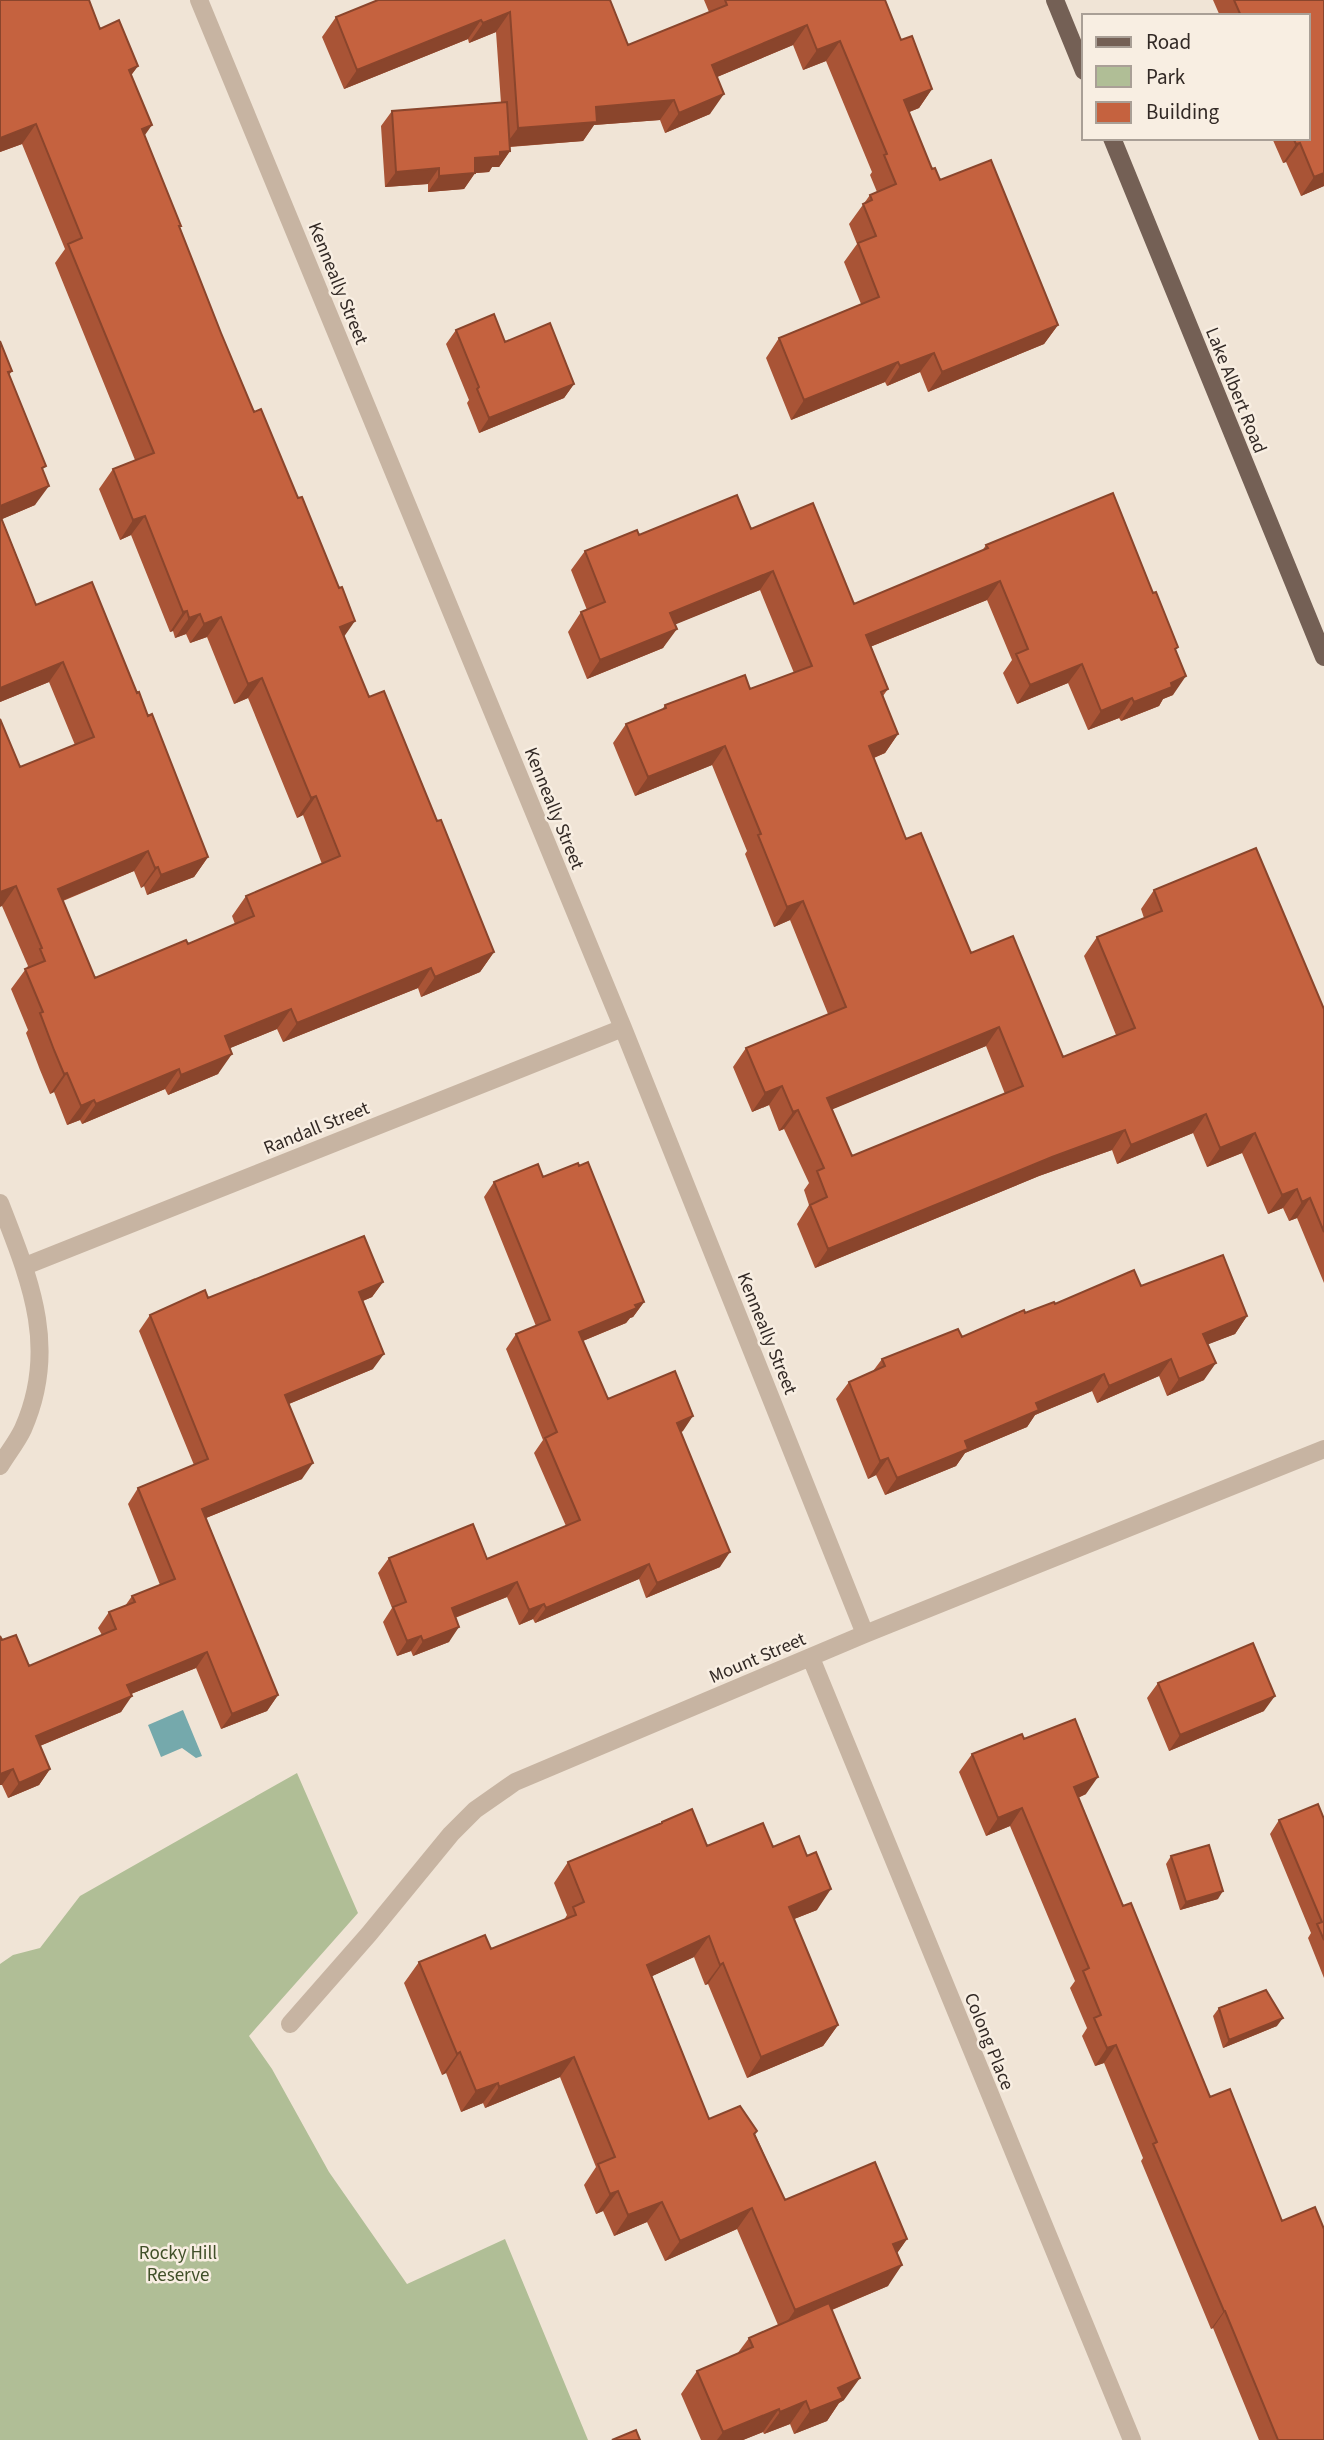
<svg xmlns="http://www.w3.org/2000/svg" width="1324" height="2440" font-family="'Source Sans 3',sans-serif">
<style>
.green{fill:#b0be96}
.water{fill:#75a9ac}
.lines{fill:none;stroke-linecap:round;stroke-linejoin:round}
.minor{stroke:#c7b4a2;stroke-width:18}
.major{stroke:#746055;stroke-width:18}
.wall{fill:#a95436;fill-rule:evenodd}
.shaded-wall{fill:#8a452c}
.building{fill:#c5623f;stroke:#8a452c;stroke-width:2;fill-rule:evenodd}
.labels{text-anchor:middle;stroke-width:5;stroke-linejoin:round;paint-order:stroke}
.street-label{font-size:19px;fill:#322925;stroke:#f8eee2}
.park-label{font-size:19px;fill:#415029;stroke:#f8eee2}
</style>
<rect width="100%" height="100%" fill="#f0e4d6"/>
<path class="green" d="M297,1773L358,1913L249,2036L272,2069L329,2172L407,2284L505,2239L588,2440H0V1964L13,1955L40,1948L80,1896Z"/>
<path class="water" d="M183,1710L202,1756L196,1758L182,1748L161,1757L148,1725Z"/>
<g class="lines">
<path class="minor" d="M199,0L623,1028L865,1634
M0,1203C30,1280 59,1348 23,1429C17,1442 7,1454 0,1466
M25,1266L623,1028
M811,1658L1132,2440
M290,2024L369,1934L451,1834L475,1810L515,1782L865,1634L1324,1449"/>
<path class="major" d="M1055,0L1084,71
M1112,138L1324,657"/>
</g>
<path class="wall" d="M0,0L100,29L138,66L131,75L144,136L221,333L369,697L437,821L494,952L480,972L421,997L418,988L283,1042L277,1029L230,1048L218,1074L168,1095L165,1089L82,1124L80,1120L67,1125L54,1092L50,1094L40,1070L26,1033L28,1030L11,989L28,966L2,906L20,767L75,745L49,682L0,702V341L12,371L9,375L43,471L35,505L2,519L36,605L137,693L208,857L194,877L147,895L144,886L141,888L134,871L63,901L95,978L188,944L235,924L232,916L246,896L322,864L303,815L297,818L248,698L234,704L207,637L190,643L186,634L175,638L173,631L170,632L131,535L120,540L99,489L113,469L135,460L55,263L65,249L22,144L0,152Z
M610,0L628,45L709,12L704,0H885L901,40L932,89L919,108L909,112L932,169L1058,325L1044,344L928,392L920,372L887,386L885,382L791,420L766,358L779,338L861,304L844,262L857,244L849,224L870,195L877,192L870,175L872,172L826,61L803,70L793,45L717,77L710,114L665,133L660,120L594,125L583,141L510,147V151L499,167H492L489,172L475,173L464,189L428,192V184L385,187L381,126L392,111L501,103L496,32L469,43L468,39L344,89L322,37L336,17Z
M1213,0H1324V186L1301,196L1286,162L1283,163L1272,138H1308V16H1220Z
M456,330L505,342L574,384L564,398L479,433L467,403L469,400L446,344Z
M751,529L854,604L982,551L986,545L1176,651L1173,695L1163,699L1159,706L1121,721L1119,718L1088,730L1068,683L1017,704L1003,673L1012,660L987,600L870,647L888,689L883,696L898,734L885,753L874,758L906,839L971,953L1063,1057L1116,1035L1084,956L1097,937L1144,918L1141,909L1154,890L1324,1009V1283L1297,1218L1289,1221L1283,1208L1268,1214L1242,1153L1207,1167L1193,1133L1117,1164L1112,1150L1039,1176L815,1268L797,1224L809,1205L804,1190L809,1183L784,1129L779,1131L769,1105L752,1112L733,1067L746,1048L828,1014L790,920L774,927L745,854L747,851L712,765L635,796L613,743L626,724L662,710L665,705L750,689L794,673L760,590L675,624L663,648L587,679L568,632L581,612L587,610L571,570L585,551L639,535ZM986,1046L1005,1094L852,1156L832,1109Z
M543,1177L644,1302L633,1317L630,1318L626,1323L583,1341L608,1399L683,1431L681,1432L720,1567L646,1598L639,1579L535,1623L533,1619L519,1625L507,1597L455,1618L449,1642L413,1656L411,1651L397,1656L383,1622L392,1608L378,1573L389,1558L487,1559L566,1526L534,1453L543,1440L506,1349L516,1334L536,1326L484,1197L494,1182Z
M383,1282L372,1297L363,1301L373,1369L289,1404L302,1479L206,1518L278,1695L267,1711L221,1729L196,1668L131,1694L121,1712L40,1746L50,1769L39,1785L8,1798L2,1785V1640L29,1666L102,1635L98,1628L109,1612L125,1606L132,1596L160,1585L128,1504L138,1488L194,1465L139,1331L150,1315L208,1298Z
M1141,1286L1247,1316L1235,1334L1208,1344L1204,1380L1167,1396L1159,1376L1097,1403L1092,1391L1035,1415L1027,1427L965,1453L956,1466L885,1495L876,1475L868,1479L836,1399L849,1382L873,1371L882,1359L962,1337L1025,1313L1055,1304Z
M1158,1683L1264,1711L1169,1751L1147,1698Z
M1024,1739L1086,1794L1078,1798L1324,2440H1259L1213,2328L1211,2329L1141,2161L1143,2158L1104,2063L1095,2066L1082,2036L1087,2028L1070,1988L1075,1981L1010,1826L986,1836L959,1772L972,1754Z
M1324,1819V1978L1308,1938L1311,1933L1270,1834L1279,1820Z
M662,1822L707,1846L773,1847L817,1910L794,1919L838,2025L823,2046L747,2078L708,1984L705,1985L694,1957L652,1976L709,2119L755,2134L785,2200L907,2239L897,2253L888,2286L832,2310L844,2400L839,2403L827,2421L794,2434L790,2424L764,2434L763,2432L743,2440H701L681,2394L697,2371L737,2354L749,2338L778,2325L737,2229L665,2261L647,2222L614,2236L603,2211L596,2214L584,2185L596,2167L560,2077L485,2108L483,2103L461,2112L446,2073L442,2075L404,1983L419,1962L491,1949L564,1920L567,1915L554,1883L568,1862L660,1825Z
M1171,1856L1218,1899L1180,1910L1166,1864Z
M1219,2008L1277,2026L1223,2048L1213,2016Z"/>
<path class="shaded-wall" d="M510,12L496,32L469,43L483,23Z
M481,20L468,39L344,89L357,70Z
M807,25L793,45L698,85L712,65Z
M840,41L826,61L803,70L817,50Z
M138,66L124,85L129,70Z
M932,89L919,108L890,120L904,100Z
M724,94L710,114L665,133L679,113Z
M674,100L660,120L594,125L583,141L504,147L518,128L596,107Z
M36,124L22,144L0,152V138Z
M152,125L138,145L142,129Z
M1300,143L1286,162L1283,163L1296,144Z
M510,151L499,167H492L489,172L464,174L475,158L500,152Z
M439,168L428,184L385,187L396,172Z
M475,173L464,189L428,192L439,176Z
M1324,173V186L1301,196L1314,177Z
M1058,325L1044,344L928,392L942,372Z
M934,353L920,372L887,386L900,366Z
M898,362L885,382L791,420L804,400Z
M574,384L564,398L479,433L489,418Z
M49,486L35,505L0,520V506Z
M145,516L131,535L120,540L133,520Z
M773,571L760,590L657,632L670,613Z
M1000,581L987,600L852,654L866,635Z
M187,611L173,631L170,632L183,612Z
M200,614L186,634L175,638L189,618Z
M221,617L207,637L190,643L204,624Z
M355,621L341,641L340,627Z
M677,629L663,648L587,679L600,660Z
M63,662L49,682L0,702V688Z
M1082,664L1068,683L1017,704L1030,685Z
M1186,676L1173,695L1163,699L1159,706L1121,721L1134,702L1171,683Z
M262,678L248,698L234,704L248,684Z
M1132,698L1119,718L1088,730L1101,711Z
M898,734L885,753L856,765L869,746Z
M725,746L712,765L635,796L648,777Z
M316,796L303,815L297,818L311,798Z
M148,851L134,871L44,908L58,889Z
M208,857L194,877L147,895L161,875Z
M158,867L144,886L141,888L155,868Z
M16,886L2,906L0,907V892Z
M803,901L790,920L774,927L787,907Z
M494,952L480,972L421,997L435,977Z
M431,968L418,988L283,1042L297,1023Z
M291,1009L277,1029L211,1056L225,1036Z
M999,1027L986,1046L814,1117L827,1098Z
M232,1054L218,1074L168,1095L181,1075Z
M179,1069L165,1089L82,1124L96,1104Z
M67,1073L54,1092L50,1094L64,1074Z
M782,1086L769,1105L752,1112L765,1093Z
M94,1100L80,1120L67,1125L81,1106Z
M798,1110L784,1129L779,1131L793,1112Z
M1206,1114L1193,1133L1117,1164L1131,1145Z
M1125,1130L1112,1150L1039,1176L815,1268L828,1249L1052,1157Z
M1255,1133L1242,1153L1207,1167L1220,1148Z
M1297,1189L1283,1208L1268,1214L1282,1195Z
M1310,1198L1297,1218L1289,1221L1302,1202Z
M383,1282L372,1297L348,1307L359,1292Z
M644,1302L633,1317L630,1318L626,1323L568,1347L579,1332Z
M1247,1316L1235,1334L1191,1351L1203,1334Z
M384,1354L373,1369L274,1410L285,1395Z
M1171,1359L1159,1376L1097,1403L1109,1386Z
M1216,1363L1204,1380L1167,1396L1179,1379Z
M1104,1374L1092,1391L1035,1415L1027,1427L965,1453L956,1466L885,1495L897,1478L1036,1403Z
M693,1416L683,1431L667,1438L677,1423Z
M888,1458L876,1475L868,1479L880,1461Z
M313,1463L302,1479L191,1524L202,1509Z
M730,1552L720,1567L646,1598L657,1583Z
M649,1564L639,1579L535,1623L546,1608Z
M517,1582L507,1597L441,1623L452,1608Z
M544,1604L533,1619L519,1625L529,1610Z
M459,1627L449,1642L413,1656L423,1641Z
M421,1636L411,1651L397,1656L407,1641Z
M207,1652L196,1668L116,1700L127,1685Z
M278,1695L267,1711L221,1729L232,1714Z
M132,1696L121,1712L25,1752L36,1736Z
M1275,1696L1264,1711L1169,1751L1180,1735Z
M13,1769L2,1785H0V1774Z
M50,1769L39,1785L8,1798L19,1783Z
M1098,1777L1086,1794L1061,1805L1074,1787Z
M1022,1808L1010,1826L986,1836L998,1818Z
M831,1889L817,1910L774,1927L789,1907Z
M1223,1891L1218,1899L1180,1910L1186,1902Z
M709,1936L694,1957L633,1985L647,1965Z
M723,1963L708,1984L705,1985L720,1965Z
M1283,2018L1277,2026L1223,2048L1229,2040Z
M838,2025L823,2046L747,2078L761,2057Z
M1116,2045L1104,2063L1095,2066L1107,2048Z
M460,2052L446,2073L442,2075L457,2054Z
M574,2057L560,2077L485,2108L499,2087Z
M498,2083L483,2103L461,2112L476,2091Z
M618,2191L603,2211L596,2214L610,2194Z
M662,2202L647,2222L614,2236L628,2215Z
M752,2208L737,2229L665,2261L680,2241Z
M907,2239L893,2259V2244Z
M902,2265L888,2286L781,2331L795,2310Z
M1224,2311H1225L1213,2328L1211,2329Z
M860,2378L844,2400L839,2403L827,2421L794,2434L810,2411L838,2388Z
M806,2401L790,2424L764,2434L780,2412Z
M779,2409L763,2432L743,2440H717L723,2432Z"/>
<path class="building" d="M0,0H89L100,29L119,20L138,66L129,70L152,125L142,129L181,226H179L221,333L254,412L261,409L298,498L302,497L339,588L342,587L355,621L340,627L369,697L384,691L437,821L441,820L494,952L435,977L431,968L297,1023L291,1009L225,1036L232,1054L181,1075L179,1069L96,1104L94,1100L81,1106L67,1073L64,1074L54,1050L40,1013L43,1012L25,969L45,961L40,949L42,948L16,886L0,892V719L20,767L94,737L63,662L0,688V515L36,605L92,582L137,693L139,692L148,716L152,714L208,857L161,875L158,867L155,868L148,851L58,889L95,978L186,940L188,944L254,916L246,896L340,856L316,796L311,798L262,678L248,684L221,617L204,624L200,614L189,618L187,611L183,612L145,516L133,520L113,469L154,453L68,244L82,238L36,124L0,138Z
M378,0H610L628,45L727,5L725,0H885L901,40L912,36L932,89L904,100L932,169L935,168L940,180L991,160L1058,325L942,372L934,353L900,366L898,362L804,400L779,338L879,297L858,243L876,236L863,204L872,200L870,195L896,184L884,155L887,154L840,41L817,50L807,25L712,65L724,94L679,113L674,100L596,107L597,122L518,128L510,12L483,23L481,20L357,70L336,17Z
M1234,0H1324V173L1314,177L1300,143L1296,144L1293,138H1308V16H1241Z
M507,102L510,151L500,152V156L475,158V173L439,176V168L396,172L392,111Z
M494,314L505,342L550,323L574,384L489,418L477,389L479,387L456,330Z
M0,341L12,371L8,372L46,466L42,468L49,486L0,506Z
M1113,493L1153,593L1156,592L1178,647L1175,649L1186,676L1171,683L1172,687L1134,702L1132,698L1101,711L1082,664L1030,685L1016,654L1028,649L1000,581L866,635L888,689L881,692L898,734L869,746L906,839L921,833L971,953L1013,936L1063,1057L1135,1028L1097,937L1162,911L1154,890L1256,848L1324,1009V1232L1310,1198L1302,1202L1297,1189L1282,1195L1255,1133L1220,1148L1206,1114L1131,1145L1125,1130L1052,1157L828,1249L810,1205L827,1197L817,1171L824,1168L798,1110L793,1112L782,1086L765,1093L746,1048L846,1007L803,901L787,907L758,835L761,834L725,746L648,777L626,724L666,708L665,705L745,675L750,689L812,666L773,571L670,613L677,629L600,660L581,612L605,602L585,551L637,530L639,535L737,495L751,529L813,503L854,604L988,548L986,545ZM999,1027L1023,1086L852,1156L827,1098Z
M588,1162L644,1302L635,1305L637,1308L579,1332L608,1399L675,1371L693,1416L677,1423L730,1552L657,1583L649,1564L546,1608L544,1604L529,1610L517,1582L452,1608L459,1627L423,1641L421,1636L407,1641L393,1607L406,1602L389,1558L473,1524L487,1559L580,1520L545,1438L557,1432L516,1334L550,1320L494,1182L538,1164L543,1177L578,1163L579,1166Z
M364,1236L383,1282L359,1292L384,1354L285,1395L313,1463L202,1509L278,1695L232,1714L207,1652L127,1685L132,1696L36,1736L50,1769L19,1783L13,1769L0,1774V1636L2,1640L16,1635L29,1666L116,1629L109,1612L135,1602L132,1596L175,1579L138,1488L208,1459L150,1315L205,1290L208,1298Z
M1223,1255L1247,1316L1203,1334L1216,1363L1179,1379L1171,1359L1109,1386L1104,1374L1036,1403L1039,1410L965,1441L968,1449L897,1478L888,1458L880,1461L849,1382L885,1366L882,1359L958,1329L962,1337L1024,1310L1025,1313L1054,1302L1055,1304L1134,1270L1141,1286Z
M1253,1643L1275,1696L1180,1735L1158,1683Z
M1075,1719L1098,1777L1074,1787L1123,1906L1131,1903L1210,2097L1230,2089L1282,2221L1315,2207L1324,2229V2440H1278L1225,2311H1224L1153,2144L1157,2142L1116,2045L1107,2048L1094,2018L1101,2015L1083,1971L1089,1968L1022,1808L998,1818L972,1754L1022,1734L1024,1739Z
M1318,1804L1324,1819V1940L1317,1924L1322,1922L1279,1820Z
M692,1809L707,1846L763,1823L773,1847L799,1836L807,1856L816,1852L831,1889L789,1907L838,2025L761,2057L723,1963L720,1965L709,1936L647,1965L709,2119L740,2106L757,2131L754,2134L785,2200L875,2162L907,2239L893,2244L902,2265L795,2310L752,2208L680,2241L662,2202L628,2215L618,2191L610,2194L598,2164L615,2157L574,2057L499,2087L498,2083L476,2091L460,2052L457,2054L419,1962L485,1935L491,1949L576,1915L573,1907L584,1902L568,1862L662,1823V1822Z
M1209,1845L1223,1891L1186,1902L1171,1856Z
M1266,1990L1283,2018L1229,2040L1219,2008Z
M829,2303L860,2378L838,2388L843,2398L810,2411L806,2401L780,2412L779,2409L723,2432L697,2371L753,2347L749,2338Z
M636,2430L640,2440H612Z"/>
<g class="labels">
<g class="street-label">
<text transform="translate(339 283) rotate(68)" y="7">Kenneally Street</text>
<text transform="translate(1237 390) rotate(68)" y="7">Lake Albert Road</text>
<text transform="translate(555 808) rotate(68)" y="7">Kenneally Street</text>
<text transform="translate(316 1127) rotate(-22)" y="7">Randall Street</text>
<text transform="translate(768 1333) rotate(68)" y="7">Kenneally Street</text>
<text transform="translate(757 1657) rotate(-23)" y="7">Mount Street</text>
<text transform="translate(990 2041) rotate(68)" y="7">Colong Place</text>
</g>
<g class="park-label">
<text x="178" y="2259">Rocky Hill<tspan x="178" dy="22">Reserve</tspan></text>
</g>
</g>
<rect x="1082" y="14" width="228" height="126" fill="#f8eee2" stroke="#a99f96" stroke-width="2"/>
<rect x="1096" y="37" width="35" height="10" fill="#746055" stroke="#a99f96" stroke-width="2"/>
<text x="1146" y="49" font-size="21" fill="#322925">Road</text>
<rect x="1096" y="66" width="35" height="21" fill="#b0be96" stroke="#a99f96" stroke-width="2"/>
<text x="1146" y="84" font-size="21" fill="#322925">Park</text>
<rect x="1096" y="102" width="35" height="21" fill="#c5623f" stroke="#a99f96" stroke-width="2"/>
<text x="1146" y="119" font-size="21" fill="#322925">Building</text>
</svg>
